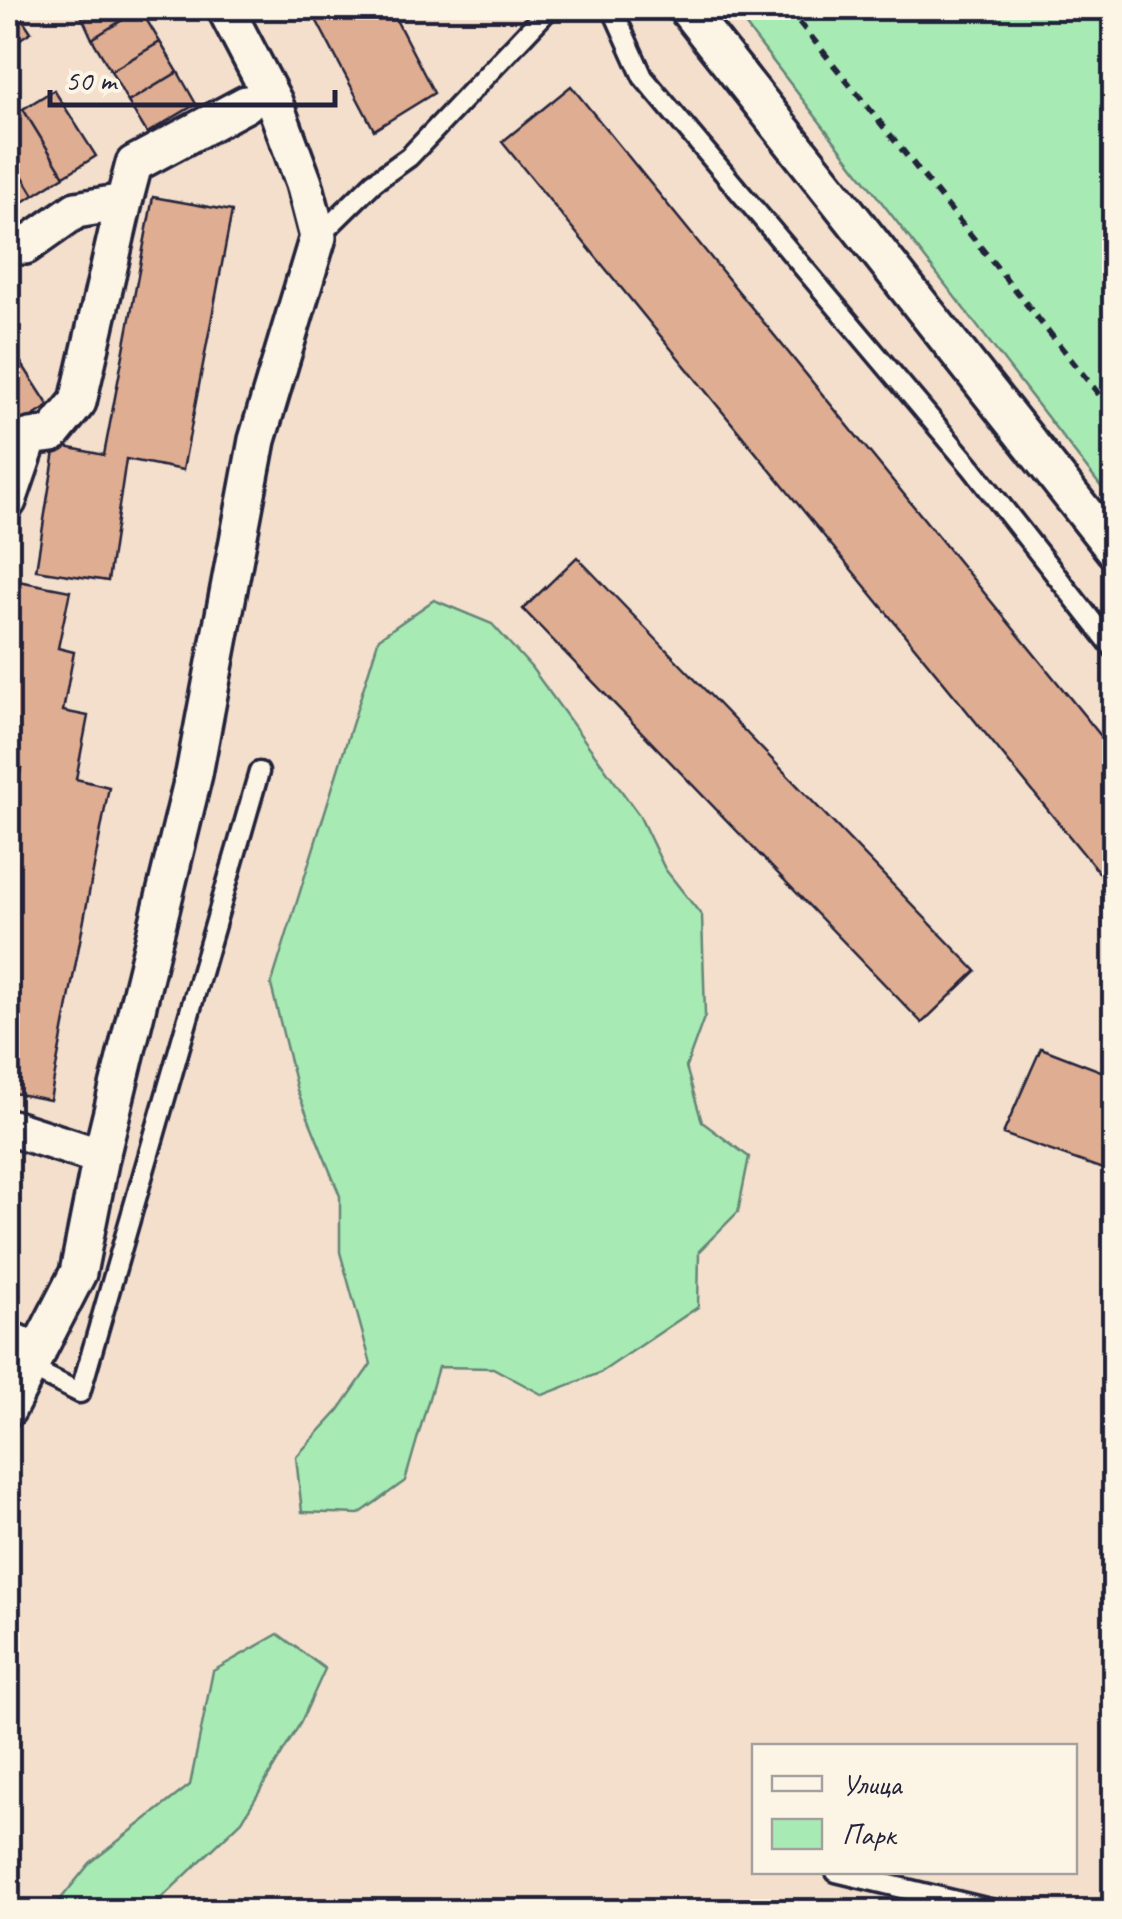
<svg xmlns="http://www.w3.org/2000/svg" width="1122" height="1919" font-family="Caveat,sans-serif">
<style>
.green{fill:#a8eab4;stroke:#658678;stroke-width:2.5}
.building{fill:#dfad91;stroke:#22223b;stroke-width:2.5}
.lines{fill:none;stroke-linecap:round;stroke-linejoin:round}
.lane-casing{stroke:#22223b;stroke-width:25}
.street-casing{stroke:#22223b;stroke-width:42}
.path{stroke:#22223b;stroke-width:6;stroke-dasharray:10 8;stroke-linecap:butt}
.lane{stroke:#fcf5e5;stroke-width:18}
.street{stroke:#fcf5e5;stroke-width:35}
</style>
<rect width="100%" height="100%" fill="#f3dfcc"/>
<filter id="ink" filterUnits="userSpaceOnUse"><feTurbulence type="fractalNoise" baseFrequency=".01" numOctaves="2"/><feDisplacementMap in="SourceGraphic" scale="20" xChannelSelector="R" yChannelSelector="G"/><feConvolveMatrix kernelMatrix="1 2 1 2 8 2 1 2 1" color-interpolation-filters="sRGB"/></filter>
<g filter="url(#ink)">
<path class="green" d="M732,8H1114V480L1102,488Z
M434,600L492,624L531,667L639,815L665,869L702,916L705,1015L686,1067L702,1122L749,1157L738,1212L699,1251L698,1307L600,1373L543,1395L493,1368L438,1367L405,1481L359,1514L302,1512L296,1457L339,1410L371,1364L340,1252V1196L297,1090L271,985L379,638Z
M278,1634L325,1669L301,1722L242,1821L148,1911H51L90,1863L190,1785L213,1671Z"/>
<path class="building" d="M8,8H15L31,32L8,47Z
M78,8H139L140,9L92,39Z
M310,8H390L434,93L374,130Z
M140,9L160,42L111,71L92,39Z
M160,42L178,72L128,102L111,71Z
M178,72L196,104L147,133L128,102Z
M571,86L1114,752V864L1101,875L502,142Z
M54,90L96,156L64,176L23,109Z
M23,109L64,176L34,195L8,152V119Z
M8,152L34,195L8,212Z
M153,197L232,211L183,470L126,459L108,581L36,570L56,445L104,455Z
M11,347L49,406L18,426L8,409Z
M8,409L18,426L8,433Z
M577,557L976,971L922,1023L523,609Z
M8,579L70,591L58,648L74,652L63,711L88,716L76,779L109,787L50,1100L8,1092V843L21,768L8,765L11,708L8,707Z
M1041,1048L1114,1076V1173L1003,1134Z"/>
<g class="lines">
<defs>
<path id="lane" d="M612,8L643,77L972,468L1114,649
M318,237L374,182L409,157L550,8
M30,1368L80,1393L259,772
M836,1872L1002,1912"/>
<path id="street" d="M686,8L1114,550
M124,202L134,164L246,104
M8,501L30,437L52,434L78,402L124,202L76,210L25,246
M8,1127L101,1157
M8,1339L38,1352
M8,1409L78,1273L101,1157L194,774L257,440L318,237L304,183L274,102L225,8"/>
</defs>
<use href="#lane" class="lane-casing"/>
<use href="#street" class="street-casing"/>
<path class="path" d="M788,8L1114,413"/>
<use href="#lane" class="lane"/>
<use href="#street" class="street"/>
</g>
</g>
<rect width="1122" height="1919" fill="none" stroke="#fcf5e5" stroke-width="40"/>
<rect x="20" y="20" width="1082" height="1879" fill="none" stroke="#22223b" stroke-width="4" filter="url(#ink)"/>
<rect x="752" y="1744" width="325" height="130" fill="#fcf5e5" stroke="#a5a1a1" stroke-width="2.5"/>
<rect x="772" y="1776" width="50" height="15" fill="#fcf5e5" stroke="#a5a1a1" stroke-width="2.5"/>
<text x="842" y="1794" font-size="30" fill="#22223b">Улица</text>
<rect x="772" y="1819" width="50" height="30" fill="#a8eab4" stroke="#a5a1a1" stroke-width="2.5"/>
<text x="842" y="1844" font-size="30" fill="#22223b">Парк</text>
<path d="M50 90v15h285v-15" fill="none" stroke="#22223b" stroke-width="5"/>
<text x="65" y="90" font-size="30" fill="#22223b" stroke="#fcf5e5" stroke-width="8" paint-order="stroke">50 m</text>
</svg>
